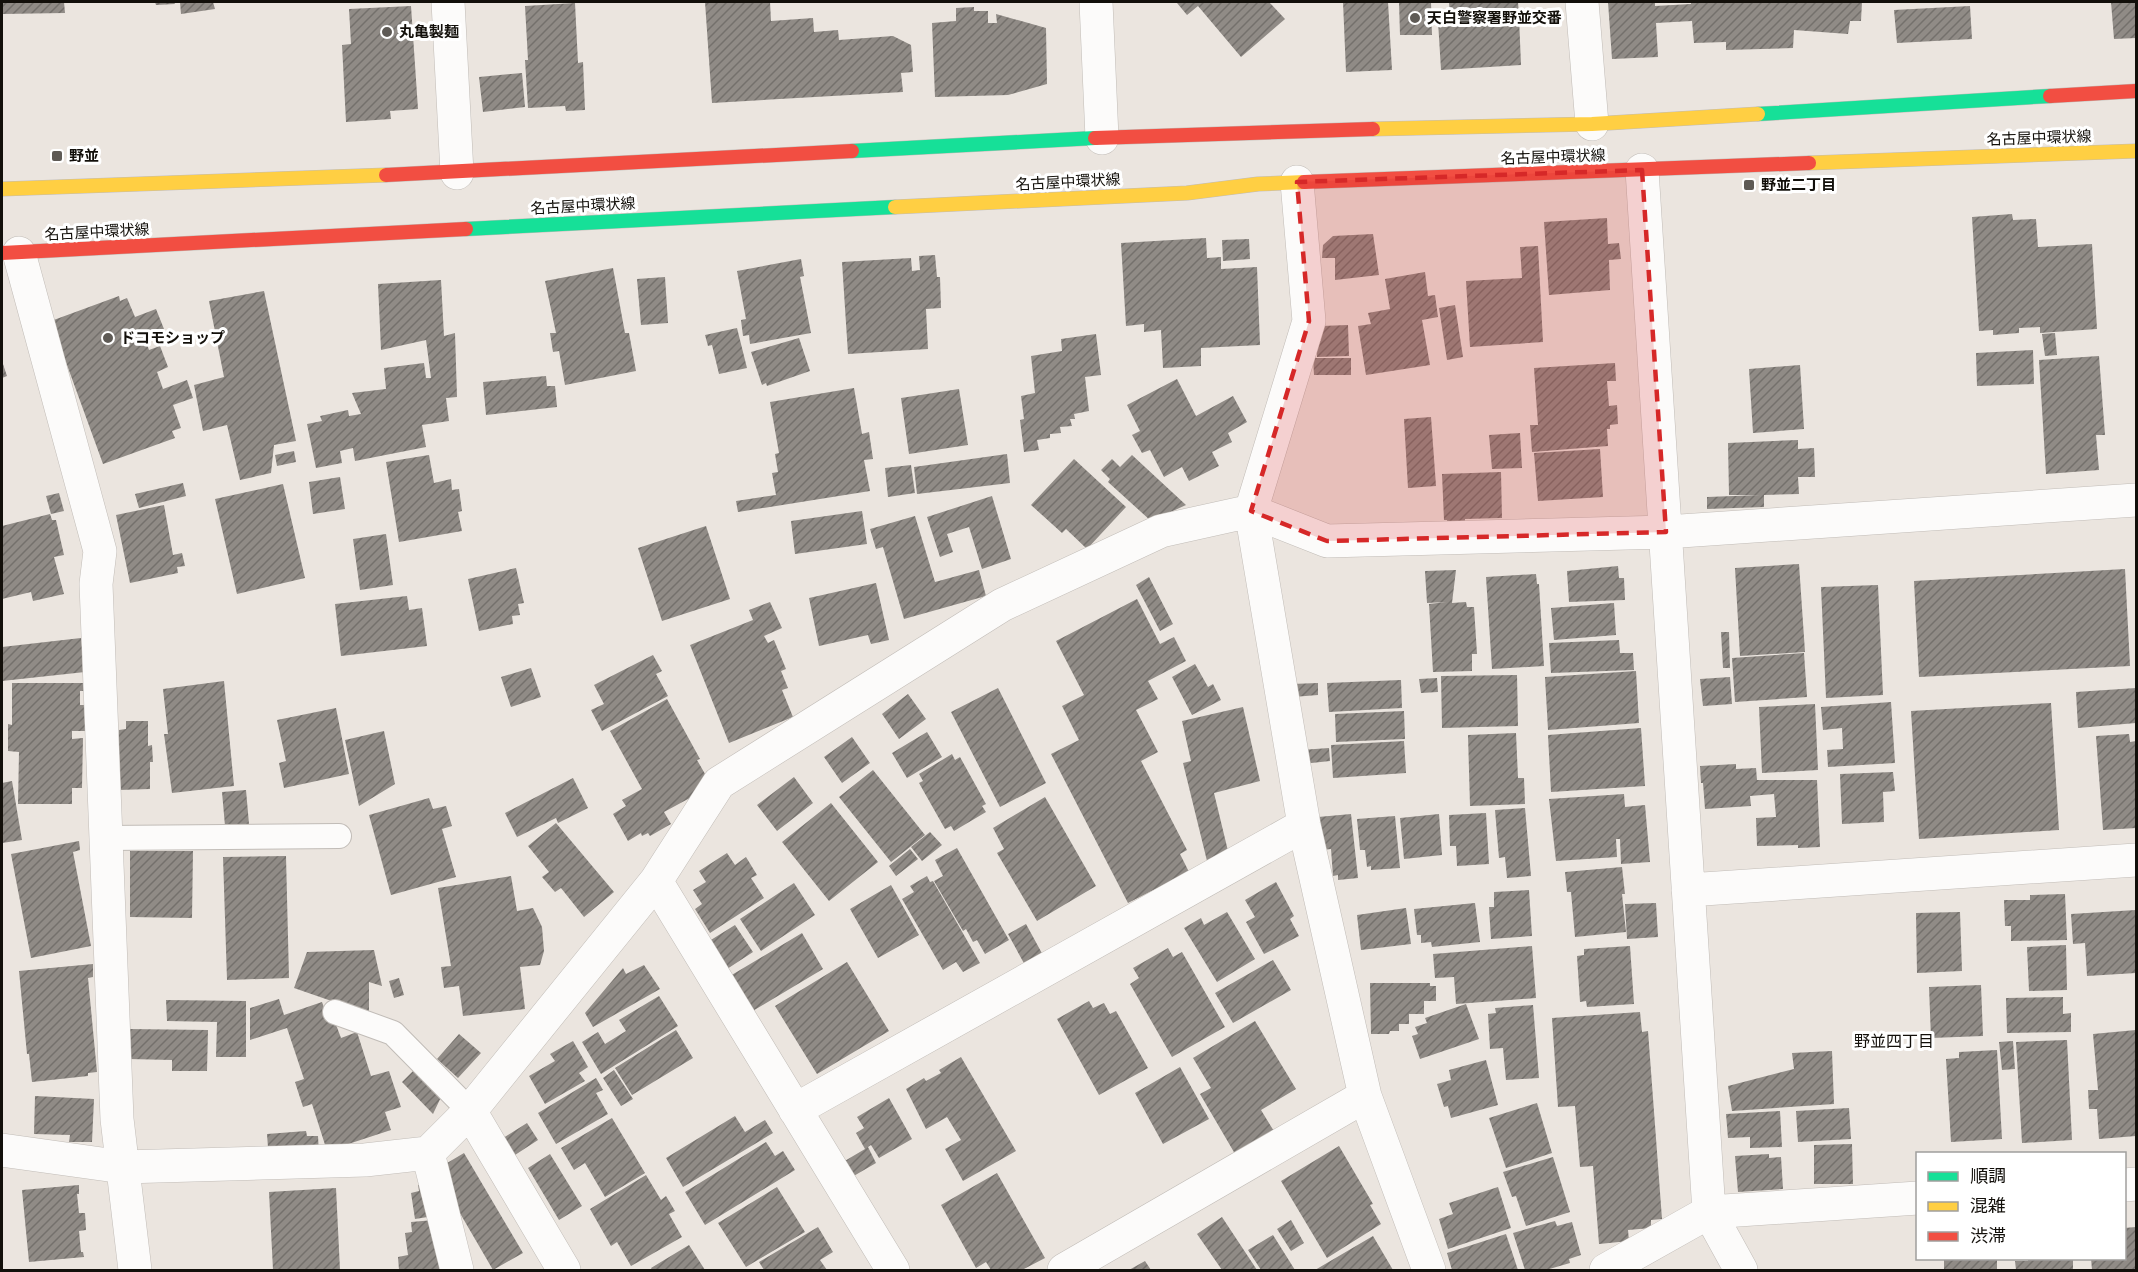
<svg xmlns="http://www.w3.org/2000/svg" width="2138" height="1272" font-family="Quicksand,'Noto Sans JP',sans-serif">
<style>
.building{fill:url(#building-hatch)}
.lines{fill:none;stroke-linecap:round;stroke-linejoin:round}
.lane-casing{stroke:#c1bcb7;stroke-width:26}
.street-casing{stroke:#c1bcb7;stroke-width:34}
.fast-casing{stroke:#c1bcb7;stroke-width:15}
.slow-casing{stroke:#c1bcb7;stroke-width:15}
.jam-casing{stroke:#c1bcb7;stroke-width:15}
.lane{stroke:#fcfbfa;stroke-width:24}
.street{stroke:#fcfbfa;stroke-width:33}
.fast{stroke:#16e098;stroke-width:14}
.slow{stroke:#ffcf43;stroke-width:14}
.jam{stroke:#f24e42;stroke-width:14}
.marked{fill:#d62828;fill-opacity:0.2;stroke:#d62828;stroke-width:4.5;stroke-dasharray:12 8;stroke-linejoin:round}
.poi-dot{fill:#5e5a55;stroke:#fff;stroke-width:2}
.labels{text-anchor:middle;stroke-width:6;stroke-linejoin:round;paint-order:stroke}
.poi-label{font-size:15px;font-weight:bold;fill:#120f0a;stroke:#fff;text-anchor:start}
.street-label{font-size:15px;fill:#120f0a;stroke:#fff}
.neighbourhood-label{font-size:16px;fill:#120f0a;stroke:#fff}
</style>
<defs>
<pattern id="building-hatch" width="6" height="6" patternUnits="userSpaceOnUse" patternTransform="scale(1.5)"><rect width="6" height="6" fill="#908b86"/><path d="M-1 1l2-2M0 6l6-6M5 7l2-2" fill="none" stroke="#74706c"/></pattern>
</defs>
<rect width="100%" height="100%" fill="#ebe5df"/>
<path class="building" d="M2,2H64L65,13L2,14Z
M155,2H174L175,4L156,5Z
M180,2H213L215,9L181,14Z
M705,2H770L771,21L813,18L814,32L838,30L839,40L893,36L911,45L913,72L901,73L903,92L712,103Z
M1179,2H1269L1285,19L1241,57L1198,6L1187,15L1177,3Z
M1343,2H1388L1392,70L1346,72Z
M1399,2H1431L1432,35H1400Z
M1449,2H1518L1519,15L1450,17Z
M1608,2H1655V6L1691,4V2H1862L1861,21H1850L1848,34L1794,30L1793,48L1726,50V42L1694,43L1692,21L1656,23L1658,57L1612,59Z
M2111,2H2136V38L2114,39Z
M575,3L578,63L583,62L585,110L566,111L565,106L528,108L525,60H528L525,6Z
M411,6L418,109L390,111L391,119L346,122L342,45L351,44L349,9Z
M1970,6L1972,39L1897,43L1894,10Z
M974,7V11H988V23H997L996,14L1046,28L1047,84L1008,95L935,97L932,23L956,21V8Z
M1519,17L1521,65L1441,70L1438,21Z
M522,73L525,107L483,112L479,77Z
M2012,214L2013,220L2036,219L2038,247L2092,244L2097,329L2040,333V327L2019,328V333L1993,335V330L1979,331L1972,217Z
M1607,218L1608,244L1619,243L1621,259L1609,260L1610,290L1549,295L1544,222Z
M1373,234L1379,275L1335,280V258H1322L1323,245L1333,236Z
M1206,238L1207,258L1221,257V269L1257,267L1260,345L1201,348V366L1163,368L1161,330L1144,332V324L1126,326L1121,243Z
M1249,239L1250,259L1223,261L1222,240Z
M1538,246L1543,342L1470,347L1466,281L1522,278L1520,247Z
M935,255L937,277H940L941,308L926,309L928,349L848,354L842,262L911,258L912,271L920,270L919,256Z
M801,259L804,276L800,277L811,333L750,344L749,335L743,336L741,320L746,319L737,271Z
M613,268L625,333H629L636,371L565,385L559,351L553,352L550,333H556L545,281Z
M1425,272L1428,296L1435,295L1438,317L1422,320L1430,365L1366,375L1358,326L1371,324L1368,313L1390,309L1385,279Z
M665,277L668,323L641,325L637,279Z
M441,280L444,336L455,333L457,397L446,398L449,421L422,425L426,447L355,461L353,448L340,451L342,463L316,468L307,424L322,421L320,416L348,410L349,416L361,414L352,393L386,389L384,368L424,363L426,378H431L426,340L381,350L378,284Z
M264,291L296,441L274,445L271,473L240,480L227,425L203,431L194,385L224,377L209,301Z
M119,296L120,301L127,298L135,317L156,309L164,329L144,336L149,350L160,346L168,367L157,372L163,389L187,380L193,398L173,405L181,428L172,431L175,438L103,464L51,321Z
M1455,305L1463,357L1447,360L1439,308Z
M1348,325L1349,356L1317,357V341H1321V326Z
M737,328L747,368L719,374L712,345L708,346L705,335Z
M2055,333L2057,355L2045,356L2042,334Z
M1096,334L1101,375L1085,377L1089,411L1074,414L1075,419H1070L1072,426L1060,427L1061,433L1050,434V438L1037,440L1039,450L1024,452L1020,420L1024,419L1021,396L1035,393L1031,356L1062,351L1061,339Z
M799,338L810,371L767,386L766,383L762,385L751,352Z
M2033,350L2034,384L1977,386L1976,353Z
M2099,356L2105,435H2096L2099,470L2046,474L2039,360Z
M1313,358H1351V375H1314Z
M2,361L7,376L2,378Z
M1615,363L1616,381H1607L1609,406L1617,405L1618,424L1610,425V429H1607L1608,446L1532,452L1530,425H1538L1534,368Z
M1800,365L1804,429L1753,433L1749,369Z
M546,376L547,386H555L557,407L486,415L483,382Z
M1177,379L1196,416L1233,396L1247,422L1228,433L1232,442L1212,452L1219,466L1189,481L1182,467L1164,477L1150,450L1142,453L1132,435L1140,431L1127,405Z
M854,388L862,434L869,432L873,459L864,460L870,491L738,512L736,501L776,495L772,473L778,472L775,454L779,453L770,402Z
M959,389L968,445L909,454L901,398Z
M1431,417L1436,486L1408,488L1404,419Z
M1520,433L1522,468L1492,469L1489,435Z
M1798,440V449L1814,448L1815,477H1798L1799,494L1764,495V507L1707,509V497L1760,495H1729L1728,443Z
M1600,449L1603,497L1538,501L1534,453Z
M294,451L296,462L277,466L275,455Z
M1007,454L1010,483L917,494L914,467Z
M429,455L434,483L451,479L452,490L459,489L462,511L458,512L462,531L399,542L386,462Z
M1132,455L1186,505L1151,521L1108,482L1110,479L1101,470L1112,459L1120,467Z
M1074,459L1126,507L1087,549L1066,529L1062,533L1031,505Z
M911,465L915,493L888,497L885,468Z
M1501,472L1502,518L1465,519V523L1448,524L1447,520H1444L1442,474Z
M340,477L345,509L313,514L309,482Z
M183,483L186,496L139,508L135,494Z
M283,484L305,578L237,594L215,499Z
M59,493L64,511L51,514L46,496Z
M992,496L1011,559L982,569L969,527L947,534L953,552L940,557L927,517Z
M164,505L173,555L182,553L185,566L177,567L178,573L130,583L116,515Z
M862,511L867,544L795,554L791,521Z
M50,514L52,520H56L64,555L54,557L64,594L33,601L31,592L2,599V526Z
M915,516L935,582L979,570L986,596L904,619L883,547L876,549L870,529Z
M706,526L730,599L662,621L638,548Z
M386,534L393,585L360,590L353,539Z
M1799,564L1805,652L1740,656L1735,568Z
M1618,566L1619,578H1624L1625,600L1569,602L1567,571Z
M516,568L524,603L518,604L520,615L512,616L513,624L479,631L468,579Z
M2125,569L2130,666L1919,677L1914,581Z
M1456,570L1452,603L1466,602L1467,607H1474L1477,654H1472V671L1433,672L1429,604L1446,602L1427,603L1425,571Z
M1536,574L1537,584H1539L1544,666L1492,669L1486,577Z
M1149,577L1173,624L1160,631L1136,585Z
M876,583L889,640L871,644L868,635L819,646L809,598Z
M1878,585L1883,695L1826,698L1821,587Z
M407,596L409,610L422,608L427,646L341,656L335,604Z
M1137,599L1160,644L1174,637L1186,661L1148,681L1158,699L1136,710L1158,752L1141,761L1187,850L1180,854L1189,872L1128,903L1051,754L1079,740L1062,706L1084,695L1056,641Z
M770,602L782,628L764,636L768,643L774,640L786,669L781,671L788,688L782,690L793,717L729,743L690,645L753,620L749,610Z
M1614,603L1616,635L1554,640L1551,608Z
M1721,632H1729L1730,668H1723Z
M81,638L85,672L2,681V647Z
M1619,640L1620,653H1633L1634,670L1551,673L1549,643Z
M1804,653L1807,697L1735,702L1732,658Z
M653,655L662,671L656,674L668,696L602,731L591,710L604,704L594,685Z
M1195,664L1208,687L1213,684L1221,700L1192,715L1172,677Z
M531,668L541,697L511,707L501,677Z
M1636,671L1639,723L1548,730L1545,677Z
M1517,675L1518,726L1442,728L1441,676Z
M1730,677L1732,704L1703,706L1700,679Z
M1437,678L1438,692L1421,693L1419,679Z
M1401,680L1402,708L1329,712L1327,683Z
M224,681L234,786L172,793L164,734H168L163,689Z
M12,683H86V691H80V705H85V731H72V739L83,738L82,788H72V804H18L19,752L8,751V724L12,725Z
M1318,683V695L1293,697L1291,684Z
M998,688L1046,783L1000,807L951,712Z
M2136,688V723L2078,728L2076,692Z
M908,694L926,719L899,739L882,714Z
M667,699L700,759L697,760L712,786L664,812L671,824L650,836L648,833L642,836L641,833L628,841L613,814L626,806L622,800L642,789L610,731Z
M1891,702L1895,763L1828,767L1827,750L1843,749L1842,728L1823,730L1821,707Z
M2051,703L2059,830L1919,839L1911,711Z
M1815,704L1818,770L1762,773L1759,707Z
M1243,707L1260,781L1214,793L1228,851L1207,861L1183,763L1191,761L1182,721Z
M336,708L349,774L284,788L279,763L286,761L277,720Z
M1404,711L1405,739L1336,742L1335,714Z
M126,721H148V746L152,745L153,762H150V789L119,790V730L126,729Z
M1641,728L1645,786L1551,792L1548,735Z
M384,731L395,784L359,806L345,740Z
M927,732L942,757L907,778L892,753Z
M1516,733L1518,778H1524L1525,804L1470,806L1468,735Z
M2129,734L2130,742L2136,741V828L2103,830L2096,736Z
M852,737L870,763L842,783L824,757Z
M1404,741L1406,773L1333,778L1331,745Z
M1329,748L1330,761L1302,764L1301,750Z
M952,754L955,760L960,757L986,804L982,806L986,812L954,831L951,826L945,829L919,783L923,781L919,774Z
M1736,764V769L1756,768L1757,780H1817L1820,847L1798,848V845L1757,846L1756,818L1776,817L1774,794L1750,796L1751,806L1705,809L1703,783H1701L1700,766Z
M873,770L925,835L891,862L839,797Z
M1893,772L1895,791L1883,792L1884,822L1842,824L1840,774Z
M794,777L813,803L777,831L757,805Z
M573,778L588,808L558,823L556,818L517,837L505,813Z
M12,781L22,840L2,843V783Z
M246,790L249,824L225,826L222,792Z
M1624,794L1625,807L1645,805L1650,862L1621,864L1620,839H1616L1617,857L1556,861L1549,799Z
M1045,797L1096,886L1037,921L997,853L1004,849L993,828Z
M429,798L433,809L446,806L452,826L442,829L456,877L391,895L369,815Z
M831,803L878,862L829,901L782,842Z
M1525,808L1531,876L1507,878L1505,857L1499,858L1495,810Z
M1486,813L1489,864L1457,866L1456,846H1450L1449,815Z
M1351,814L1358,878L1338,880V875L1333,876L1331,849L1322,850L1318,817Z
M1439,814L1442,855L1404,859L1400,818Z
M1395,816L1400,868L1371,870V866L1367,867L1365,850H1360L1357,819Z
M556,823L614,892L584,917L561,888L555,892L542,877L549,872L528,846Z
M930,832L942,845L922,861L911,847Z
M79,841L80,850L73,852L91,946L31,958L11,854Z
M957,848L1009,940L985,954L977,940L973,942L966,929L963,931L934,881L943,876L935,860Z
M910,849L918,859L896,876L889,866Z
M130,851H193L192,918L130,917Z
M727,853L735,865L746,857L757,875L751,878L764,898L710,933L695,909L702,904L693,890L706,882L699,871Z
M286,856L289,978L227,980L223,857Z
M1622,867L1625,894H1622L1626,932L1575,937L1571,892H1567L1565,872Z
M511,876L517,911L533,908L542,927L544,951L540,965L520,967L525,1009L463,1016L459,986L444,988L441,967L451,966L438,888Z
M927,876L930,882L933,881L980,963L963,972L956,962L943,970L902,899L914,892L910,886Z
M1276,882L1294,916L1290,919L1299,936L1264,954L1246,922L1255,917L1245,900Z
M794,883L815,915L761,951L740,919Z
M891,885L919,935L878,958L850,909Z
M1529,890L1532,936L1491,939L1489,907H1494V892Z
M2065,894L2067,940L2011,941V926H2005L2004,900H2030V895Z
M1475,903L1480,942L1432,947L1431,942L1421,943V935H1417L1414,909Z
M1656,903L1658,937L1627,939L1625,904Z
M1406,908L1411,944L1361,950L1357,915Z
M2136,910V973L2087,976L2085,943L2073,944L2071,914Z
M1227,912L1255,959L1217,982L1184,928L1201,918L1204,925Z
M1960,912L1962,971L1917,973L1916,913Z
M1026,924L1044,957L1026,967L1008,934Z
M735,925L753,952L724,971L706,943Z
M802,933L823,969L751,1012L730,976Z
M2066,945L2067,990L2029,991L2027,947Z
M1532,946L1536,998L1456,1004L1454,977L1435,978L1433,954Z
M1630,946L1634,1004L1587,1007L1586,1001L1580,1002L1577,956L1584,955V949Z
M1168,948L1173,957L1182,952L1225,1027L1172,1057L1130,984L1139,978L1133,968Z
M374,950L382,986L369,982V1014L294,988L307,952Z
M1273,960L1291,990L1233,1023L1215,993Z
M847,962L889,1031L817,1074L775,1006Z
M93,964V977L88,978L97,1072L88,1073V1076L32,1082L29,1054H27L19,971Z
M644,965L660,989L593,1027L585,1013L623,968L626,974Z
M399,978L404,995L394,998L389,981Z
M1370,983H1430V986H1436V1001H1424V1014H1409V1024H1399V1031H1390L1389,1034H1371Z
M1981,985L1983,1036L1931,1038L1929,987Z
M659,996L678,1026L601,1074L582,1042L598,1032L605,1044L626,1031L619,1020Z
M2063,997V1014L2071,1013V1032L2007,1033L2006,998Z
M279,999L284,1015L322,1002L330,1024L335,1022L341,1038L357,1032L371,1076L389,1071L401,1107L385,1112L391,1130L327,1151L312,1104L303,1107L295,1082L304,1079L287,1028L250,1040V1008Z
M166,1000L246,1001V1057H216L217,1022L167,1021Z
M1089,1001L1093,1008L1104,1003L1110,1014L1116,1011L1148,1068L1099,1095L1057,1019Z
M1466,1004L1479,1039L1420,1059L1412,1036L1418,1034L1415,1027L1427,1023L1425,1018Z
M1533,1005L1539,1078L1506,1080L1503,1048L1490,1049L1488,1014L1496,1013L1495,1008Z
M1640,1012L1642,1032L1648,1031L1662,1219L1651,1220V1228L1628,1230L1629,1241L1599,1244L1593,1166L1580,1167L1575,1106L1558,1107L1552,1018Z
M1255,1021L1296,1089L1261,1110L1277,1136L1238,1159L1200,1094L1211,1088L1193,1058Z
M128,1029L208,1030L207,1071H172V1060L128,1059Z
M676,1030L693,1058L632,1095L615,1068Z
M2136,1030V1136L2099,1139L2097,1109H2089L2088,1090H2098L2093,1034Z
M459,1034L481,1053L458,1078L437,1059Z
M2067,1040L2072,1140L2022,1143L2016,1042Z
M573,1041L588,1067L579,1073L585,1081L545,1104L529,1076L555,1061L550,1054Z
M2013,1041L2015,1069L2002,1070L1999,1042Z
M1997,1050L2002,1139L1951,1142L1946,1059L1959,1058V1052Z
M1832,1051L1834,1104L1732,1111L1728,1086L1794,1069L1792,1053Z
M961,1057L1016,1151L963,1181L945,1149L961,1140L947,1117L926,1129L906,1089L924,1078L926,1081L941,1073L939,1070Z
M1486,1060L1498,1105L1451,1118L1448,1106L1444,1107L1437,1084L1451,1080L1449,1070Z
M417,1067L443,1093L433,1114L402,1082Z
M1180,1067L1209,1119L1163,1144L1135,1093Z
M614,1070L633,1099L621,1106L603,1078Z
M596,1078L603,1090L596,1093L608,1114L556,1144L538,1113Z
M35,1096L94,1099L92,1142H69L70,1135L34,1134Z
M889,1098L912,1139L879,1158L871,1145L868,1147L876,1163L852,1177L843,1162L865,1149L856,1133L864,1128L857,1117Z
M1537,1103L1552,1153L1506,1168L1489,1118Z
M1849,1108L1851,1139L1798,1142L1796,1111Z
M1780,1111L1782,1147L1750,1148V1137L1728,1138L1726,1114Z
M735,1116L745,1132L765,1120L773,1133L683,1187L666,1158Z
M612,1118L645,1173L605,1197L585,1163L574,1170L561,1148Z
M527,1123L538,1140L515,1155L503,1138Z
M306,1131L307,1136H318L319,1154L269,1161L267,1134Z
M766,1142L775,1156L783,1151L795,1170L705,1225L685,1192Z
M1852,1144L1853,1184H1814V1145Z
M1339,1146L1373,1204L1370,1205L1381,1224L1327,1258L1281,1181Z
M464,1153L523,1253L493,1270L443,1184L442,1166Z
M550,1154L582,1206L559,1220L528,1168Z
M1769,1154V1158L1781,1157L1783,1189L1738,1192L1735,1156Z
M1553,1157L1570,1212L1526,1226L1516,1196L1512,1197L1503,1172Z
M997,1173L1045,1258L1022,1270H991L986,1262L976,1268L941,1205Z
M646,1175L661,1200L666,1196L675,1211L669,1214L682,1237L631,1266L617,1242L611,1246L590,1209Z
M428,1184L434,1216L415,1219L411,1193L419,1191L418,1185Z
M79,1185V1194H77L79,1213H85L86,1230L79,1231L81,1252H83L84,1257L29,1262L22,1190Z
M777,1187L805,1232L746,1267L718,1223Z
M1498,1187L1511,1228L1448,1249L1439,1219L1453,1214L1449,1203Z
M336,1188L340,1270H273L269,1192Z
M1222,1217L1257,1270H1222L1197,1234Z
M434,1220L440,1270H399L398,1257L408,1255L405,1233L412,1232L411,1222Z
M1291,1220L1304,1243L1291,1251L1277,1229Z
M1555,1221L1557,1226L1572,1222L1581,1255L1569,1259L1570,1263L1546,1270H1525L1513,1233Z
M818,1227L833,1252L820,1260L827,1270H764L759,1262Z
M2136,1227V1270H2092L2091,1258H2124V1228Z
M1506,1234L1518,1270H1452L1447,1253Z
M1273,1235L1295,1270H1261L1248,1250Z
M1373,1236L1393,1270H1315Z
M689,1245L705,1270H652L651,1268Z
M1944,1258H1997V1270H1944Z
M2028,1258H2073V1270H2016L2015,1261H2028Z
M1145,1261L1151,1270H1129Z"/>
<g class="lines">
<defs>
<path id="lane" d="M106,838L339,836
M335,1012L393,1033L470,1111"/>
<path id="street" d="M448,2L457,173
M1096,2L1102,138
M1582,2L1592,124
M1642,170L1709,1212L1741,1270
M1297,182L1309,321L1251,511L1327,541L1666,532L2136,500
M19,253L100,551L96,584L117,1119L135,1270
M656,881L893,1270
M1688,890L2136,860
M795,1110L1304,825
M470,1111L564,1270
M2,1150L123,1167L365,1160L428,1153L470,1111L656,881L719,783L1002,605L1161,531L1251,511L1304,825L1365,1096L1429,1270
M428,1153L457,1270
M2124,1185L2136,1184
M1064,1270L1365,1096
M1606,1270L1709,1212L1918,1198"/>
<path id="fast" d="M1758,114L2050,96
M852,151L1095,138
M466,229L895,207"/>
<path id="slow" d="M1373,129L1592,124L1758,114
M1809,163L2136,151
M2,189L386,175
M895,207L1187,193L1258,184L1304,182"/>
<path id="jam" d="M2050,96L2136,91
M1095,138L1373,129
M386,175L852,151
M1304,182L1809,163
M2,253L466,229"/>
</defs>
<use href="#lane" class="lane-casing"/>
<use href="#street" class="street-casing"/>
<use href="#fast" class="fast-casing"/>
<use href="#slow" class="slow-casing"/>
<use href="#jam" class="jam-casing"/>
<use href="#lane" class="lane"/>
<use href="#street" class="street"/>
<use href="#fast" class="fast"/>
<use href="#slow" class="slow"/>
<use href="#jam" class="jam"/>
</g>
<path class="marked" d="M1642,170L1666,532L1327,541L1251,511L1309,321L1297,182Z"/>
<g class="poi-dot">
<circle cx="1415" cy="18" r="6"/>
<circle cx="387" cy="32" r="6"/>
<rect x="51" y="150" width="12" height="12" rx="3"/>
<rect x="1743" y="179" width="12" height="12" rx="3"/>
<circle cx="108" cy="338" r="6"/>
</g>
<g class="labels">
<g class="poi-label">
<text x="1427" y="23">天白警察署野並交番</text>
<text x="399" y="37">丸亀製麺</text>
<text x="69" y="161">野並</text>
<text x="1761" y="190">野並二丁目</text>
<text x="120" y="343">ドコモショップ</text>
</g>
<g class="street-label">
<text transform="translate(2039 138) rotate(-2)" y="5">名古屋中環状線</text>
<text transform="translate(1553 157) rotate(-2)" y="5">名古屋中環状線</text>
<text transform="translate(1068 182) rotate(-3)" y="5">名古屋中環状線</text>
<text transform="translate(583 206) rotate(-3)" y="5">名古屋中環状線</text>
<text transform="translate(97 232) rotate(-3)" y="5">名古屋中環状線</text>
</g>
<g class="neighbourhood-label">
<text x="1894" y="1047">野並四丁目</text>
</g>
</g>
<rect width="2138" height="1272" fill="none" stroke="#120f0a" stroke-width="6"/>
<rect x="1916" y="1152" width="210" height="108" fill="#ffffff" stroke="#a09f9d" stroke-width="1.5"/>
<rect x="1928" y="1172" width="30" height="9" fill="#16e098" stroke="#a09f9d" stroke-width="1.5"/>
<text x="1970" y="1182" font-size="18" fill="#120f0a">順調</text>
<rect x="1928" y="1202" width="30" height="9" fill="#ffcf43" stroke="#a09f9d" stroke-width="1.5"/>
<text x="1970" y="1212" font-size="18" fill="#120f0a">混雑</text>
<rect x="1928" y="1232" width="30" height="9" fill="#f24e42" stroke="#a09f9d" stroke-width="1.5"/>
<text x="1970" y="1242" font-size="18" fill="#120f0a">渋滞</text>
</svg>
